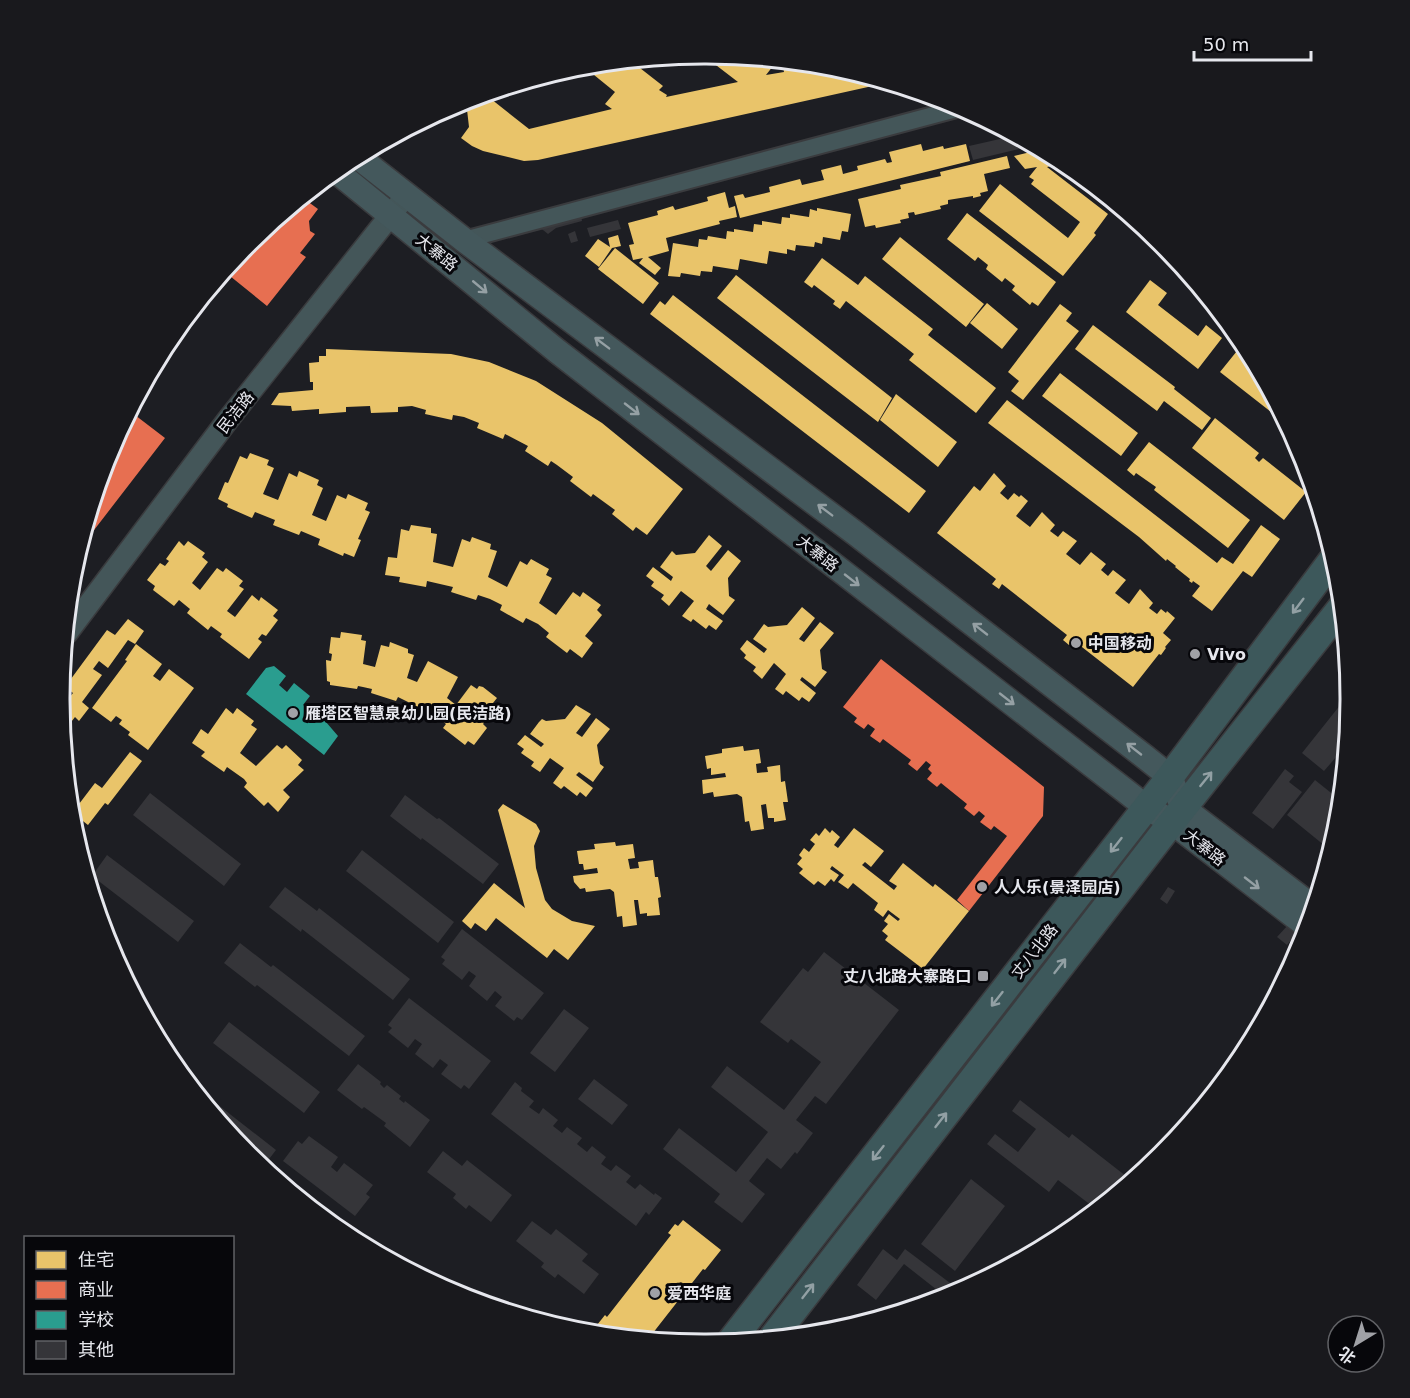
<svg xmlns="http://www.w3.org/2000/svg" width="1410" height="1398" font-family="'DejaVu Sans','Noto Sans SC',sans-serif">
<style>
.homes{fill:#e9c46a}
.shops{fill:#e76f51}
.schools{fill:#2a9d8f}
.building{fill:#353539}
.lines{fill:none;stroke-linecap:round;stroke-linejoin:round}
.minor-casing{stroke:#3a3b3e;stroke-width:20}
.tertiary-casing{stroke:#3a3b3e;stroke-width:24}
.secondary-casing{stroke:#3a3b3e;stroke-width:27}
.primary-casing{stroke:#3a3b3e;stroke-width:30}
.minor{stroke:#445659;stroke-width:16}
.tertiary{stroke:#445659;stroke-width:21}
.secondary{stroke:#44585c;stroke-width:24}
.primary{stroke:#3d585b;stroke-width:27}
.oneway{stroke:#95a0a4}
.oneway2{stroke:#92a0a4}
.poi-dot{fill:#a0a1a6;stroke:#07070b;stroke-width:2}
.labels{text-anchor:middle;stroke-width:6;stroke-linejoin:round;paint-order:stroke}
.street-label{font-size:16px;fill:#e6e7ed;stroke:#07070b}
.poi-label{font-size:16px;font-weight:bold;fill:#e6e7ed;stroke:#07070b;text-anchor:start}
.rim{fill:none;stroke:#e6e7ed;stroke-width:3}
</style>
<rect width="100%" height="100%" fill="#1d1e23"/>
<path class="homes" d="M711,55L764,60L773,66L766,75L784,72L783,66L797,63L831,66L886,83L538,160L524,161L483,151L472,146L461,138L469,127L466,101L486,95L529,129L612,109L605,104L615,92L583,66L631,61L663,86L659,90L667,95L666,97L738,82L708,59Z
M921,144L923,151L943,146L944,149L966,144L970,161L740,218L734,196L743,194L745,198L770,192L769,187L800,179L802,185L824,180L821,170L841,165L843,174L858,170L857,166L885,159L887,163L892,162L889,152Z
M1039,150L1064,163L1047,167L1108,214L1094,233L1096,235L1063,276L979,211L1000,184L1068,238L1080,222L1031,184L1034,180L1029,177L1037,167L1025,169L1014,156Z
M1007,156L1010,168L984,174L988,191L980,193L981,196L973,198V196L948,200V204L940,206L941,209L915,215L914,212L908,213L909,218L900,220L901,223L876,228L875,225L865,227L858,199L901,189L900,185L941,176L940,172Z
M725,192L729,208L735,206L737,217L719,221L720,224L666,238L669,251L648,257L661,268L655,275L639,263L643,258L633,260L629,245L634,244L628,223L658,215L657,211L673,206L675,210L708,201L707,197Z
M817,208L851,214L848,232L842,231L840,240L823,237L822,244L815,242L814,247L796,245L795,251L787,249V254L769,251L767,264L740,259L738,270L713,266L712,272L701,271L700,276L681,273L680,277L668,276L673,243L698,247L699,239L707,240L708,236L726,239L727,231L734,232V229L753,232L754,224L762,225V221L781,224L782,217L790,218V214L809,217L810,209L817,211Z
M967,213L1056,282L1038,306L1032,302L1030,305L1012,290L1015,286L1005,278L1002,282L986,269L988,265L978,257L975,261L947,239Z
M618,235L621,246L612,248L599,267L585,256L598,239L610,247L608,238Z
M900,237L984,304L966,327L882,259Z
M615,248L659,283L643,304L598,269Z
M1170,254L1191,280L1165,261Z
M822,258L858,285L865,276L933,329L928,335L996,388L976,413L909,360L914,354L846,301L840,309L833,304L835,301L814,285L812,288L804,282Z
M736,275L892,398L878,422L717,298Z
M1150,280L1167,293L1158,305L1198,336L1206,325L1222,338L1198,369L1126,312Z
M673,295L926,491L909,513L650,314L660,301L665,305Z
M987,303L1018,329L1002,349L970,323Z
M1060,304L1072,313L1066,321L1079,331L1023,400L1011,391L1019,381L1008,372Z
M1093,325L1175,387L1174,389L1211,418L1202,430L1164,401L1157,411L1075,349Z
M1241,346L1246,349L1285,423L1220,372Z
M326,349L451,354L489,362L536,381L602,423L683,489L647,535L636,527L633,531L612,514L615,510L593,494L591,497L570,481L573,477L557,465L551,461L548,466L525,451L528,446L505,434L503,439L477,428L479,423L464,417L453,415L452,420L425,414L426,410L412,406L398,407V412L371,413L370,406L346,407V412L319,414V409L292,411L291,406L271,405L279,393L313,390V382H310L309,363L319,362V356H326Z
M1060,373L1138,433L1121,456L1042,396Z
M896,394L957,442L938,467L880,420Z
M1007,400L1217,563L1222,557L1233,564L1261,525L1280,539L1252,577L1243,571L1212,611L1192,596L1200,586L1193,581L1192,583L1189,581L1190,579L1175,567L1176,566L1167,559L1166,561L1139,537L988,423Z
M1215,418L1259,453L1255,458L1259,462L1263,458L1306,492L1284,520L1192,448Z
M1149,442L1250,520L1228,548L1154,490L1156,487L1136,473L1134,476L1127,470Z
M250,453L269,460L267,465L274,468L263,494L278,500L289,473L297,477L299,471L319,480L317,485L323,488L312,515L326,521L337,495L346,499L348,494L368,503L365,510L370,512L358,539L361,540L354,557L344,553L343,556L318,545L320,539L301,531L299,535L273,525L275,520L255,512L252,518L227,507L228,504L218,499L225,482L228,483L240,456L247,459Z
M994,473L1006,486L1000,493L1008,500L1014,493L1019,497L1021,495L1028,501L1016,516L1030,527L1042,512L1055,525L1050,531L1058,537L1063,531L1077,541L1066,554L1080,565L1091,552L1106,564L1101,570L1108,576L1113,570L1126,580L1115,593L1129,604L1140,589L1153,603L1149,608L1157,614L1161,609L1166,613L1167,611L1175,618L1163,633L1171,640L1165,647L1166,648L1161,655L1159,654L1133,687L1073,640L1069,645L1063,640L1067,635L1002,584L999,589L992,584L996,579L937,533L974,486L980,491Z
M411,525L431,528V533L437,534L433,562L453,567L462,539L470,542L472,537L491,544L490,549L497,551L488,577L507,587L520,561L527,565L531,559L549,569L546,575L552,578L539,603L556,615L573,592L580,597L583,592L601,605L597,610L602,615L585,636L593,643L582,658L570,649L567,653L546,637L549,633L538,624L526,618L523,623L500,610L502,605L490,599L478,595L476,600L451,592L453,587L427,581L426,587L399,582L400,577L385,575L388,557L397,558L401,529L409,531Z
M709,535L722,546L706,566L711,571L728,550L741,561L728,578L729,596L735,600L723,615L709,604L706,609L723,621L716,630L709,625L706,629L693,619L691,622L682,616L694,601L681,591L669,606L661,599L664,595L651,586L654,582L646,576L653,567L671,581L673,577L660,567L672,551L676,555L695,553Z
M179,541L184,546L188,541L205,553L202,557L208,562L192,583L200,590L217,568L223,572L226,568L243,581L239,586L244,589L227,611L235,617L252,595L259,601L261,597L278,610L273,616L278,620L266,636L262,634L258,639L262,642L249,659L220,637L222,634L211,626L208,630L187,613L190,609L179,600L174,606L153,590L155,586L147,580L160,563L165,566L169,561L166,559Z
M802,607L815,618L799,639L804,642L820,622L834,633L820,650L822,669L827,672L815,687L802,677L800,680L816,693L809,702L802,697L799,701L786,691L783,695L775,689L786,674L774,663L762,679L753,671L756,667L744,658L746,655L740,649L747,640L764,653L767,649L753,639L764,624L768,627L787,625Z
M128,619L144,631L135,644L128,640L108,668L99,661L93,669L102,675L82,702L89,708L79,721L75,717L65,730L70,734L64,743L62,719L67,712L61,708L73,693L65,687L107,630L115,635Z
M341,632L362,635L361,640L366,641L363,664L375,667L381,645L389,647L390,642L408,649V653L414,655L407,678L417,682L428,661L458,677L447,698L456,705L471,685L477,689L479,686L483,687L497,698L493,703L499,708L489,720L487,719L483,724L487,728L474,745L468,741L465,745L443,728L446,724L440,719L435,716L432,720L408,706L410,703L398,697L396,701L371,693L372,689L363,687L358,686L357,689L330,685V682L327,681L326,660L331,661L332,654L329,653L331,637L340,638Z
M136,644L162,664L153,676L160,681L169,669L194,688L148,750L128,735L130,732L119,724L122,720L116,716L111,722L92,708L127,661L125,660Z
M576,705L591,714L576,733L582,737L596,718L610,729L597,745L600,764L604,767L593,782L579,772L576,775L593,788L586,797L580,792L577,796L564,786L561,789L553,783L564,768L550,758L540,772L531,766L534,762L521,753L524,749L517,744L525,735L541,747L544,744L530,734L539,722L542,719L546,721L565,719Z
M226,708L233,714L237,708L254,721L251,725L257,729L240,753L256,766L277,745L282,749L286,745L302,760L298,765L304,770L283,790L290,797L278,812L268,802L264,806L244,787L247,783L244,779L227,767L224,772L201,756L205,752L192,743L201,729L208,734Z
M743,746L744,751L759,749L761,763L756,764L757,773L768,772L767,767L780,765L781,782L785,781L788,802H783L786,820L774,822V818H768L766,804L761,805L764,829L751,831L749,821L745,822L742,797L737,794L714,797L713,792L703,794L702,780L726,777L725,773L711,775V768L707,769L705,756L722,753V749Z
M130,752L142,761L108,805L105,803L88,825L79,818L75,823L72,821L70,806L74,801L79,804L95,783L102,788Z
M503,804L536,824L540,831L534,846L536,868L545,900L552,909L572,921L595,926L568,960L554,949L547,958L496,918L486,931L475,923L471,929L462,921L494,883L525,908L498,810Z
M825,828L830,833L832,830L840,837L834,845L838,848L854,828L884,851L871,867L865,862L862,865L894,890L897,886L889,881L903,863L933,887L935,884L969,911L923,969L885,940L888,936L882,931L888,924L884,921L889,914L898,921L900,919L888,910L883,917L874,910L878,903L853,883L848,889L838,882L844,875L832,866L830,869L839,875L834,882L831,879L825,886L818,881L814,885L799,873L803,869L797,864L802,858L799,855L804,848L809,852L815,844L810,840L816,833L819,836Z
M615,842L616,846L633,844L635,858L628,859L630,869L639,868L638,862L653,860L655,877H658L661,897L658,898L660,915L647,916V913L640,914L638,900H634L637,925L623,927L622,916L617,917L614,892L610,889L586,892L585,888L580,889L574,882L573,876L598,873L597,868L584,870L583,864H579L577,851L595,849L594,844Z
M683,1220L721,1250L705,1270L703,1269L649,1338L596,1333L601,1327L597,1325L605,1315L607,1317L671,1235L668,1233L675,1224L678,1226Z"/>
<path class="shops" d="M303,198L318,209L309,221L310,231L315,234L300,253L306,257L267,306L225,272L249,243Z
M131,412L165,438L81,547L109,452Z
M881,659L1044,787L1043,816L969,911L957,900L1007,836L994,826L991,830L980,822L985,816L979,811L974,816L964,808L967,804L941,783L937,787L927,779L932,773L928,769L931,765L926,761L917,771L908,764L911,760L883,739L880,743L870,736L875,729L868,724L864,729L854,722L857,718L843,707Z"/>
<path class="schools" d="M274,666L286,676L279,685L287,692L294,683L310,696L303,705L326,722L338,736L324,755L246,694L266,668Z"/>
<path class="building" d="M1013,136L1032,146L973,160L969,146Z
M581,215L582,221L556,228L548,234L538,226Z
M618,220L621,229L590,237L587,228Z
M575,231L578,241L571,243L568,234Z
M1349,694L1344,761L1337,756L1324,771L1302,753Z
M1285,769L1294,776L1289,782L1302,792L1273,829L1252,813Z
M1315,780L1340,800L1338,825L1330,850L1287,815Z
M150,793L241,864L224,886L133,815Z
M405,795L437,819L439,818L499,864L483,884L422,838L421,840L390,816Z
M362,850L454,922L438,943L346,871Z
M107,855L194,921L178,942L92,876Z
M285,887L317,911L319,908L410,979L393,1000L302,929L301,932L269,907Z
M1168,887L1175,891L1167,904L1160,899Z
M1288,925L1304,937L1301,946L1292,939L1287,945L1277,937Z
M462,929L544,993L522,1020L517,1017L514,1021L495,1006L502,997L495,991L487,1001L469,986L476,976L469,971L462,980L442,964L445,960L441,957Z
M240,943L271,967L273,965L365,1036L349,1056L257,985L255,987L224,963Z
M824,952L899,1010L826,1104L815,1096L796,1120L813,1133L797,1154L795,1152L781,1169L767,1158L749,1181L765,1194L742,1223L714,1202L720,1194L663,1149L679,1128L736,1172L768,1132L711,1087L727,1066L784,1110L821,1062L791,1039L788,1043L760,1022L803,968L808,972Z
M409,998L491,1061L469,1089L464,1085L461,1089L441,1074L448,1065L440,1059L433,1068L415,1054L422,1044L415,1039L408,1048L388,1032L392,1028L388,1025Z
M564,1009L589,1028L555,1072L530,1053Z
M229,1022L320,1092L304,1113L213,1043Z
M358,1064L381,1082L380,1084L384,1088L387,1085L401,1096L399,1099L404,1103L405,1101L430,1120L410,1147L384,1126L386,1123L364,1107L362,1109L337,1090Z
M594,1079L628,1105L612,1125L578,1099Z
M515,1082L522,1088L521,1091L534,1101L529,1107L539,1114L543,1108L558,1120L553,1126L562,1133L567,1127L582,1138L577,1144L587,1152L592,1146L606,1157L601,1164L611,1171L616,1165L631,1176L626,1182L635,1189L640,1184L654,1195L655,1193L662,1198L649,1215L646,1212L636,1226L491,1114Z
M194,1086L276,1150L263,1167L249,1155Z
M1020,1100L1069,1138L1072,1134L1131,1180L1096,1209L1058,1180L1049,1192L987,1144L995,1134L1018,1152L1036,1129L1012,1111Z
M309,1136L338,1157L331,1167L337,1172L344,1163L373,1185L366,1194L370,1197L355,1216L283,1161L298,1141L302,1144Z
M443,1151L462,1166L467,1160L512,1195L491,1222L469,1205L466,1209L453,1198L456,1194L427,1172Z
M971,1179L1005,1206L955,1271L921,1244Z
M532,1221L551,1235L556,1229L588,1254L582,1261L599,1274L584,1294L558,1274L555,1278L541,1267L544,1263L516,1241Z
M883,1249L897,1260L905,1249L958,1289L954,1293L946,1297L904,1264L876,1300L857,1285Z"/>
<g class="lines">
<defs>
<path id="minor" d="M464,240L960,108
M1323,573L1339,586"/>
<path id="tertiary" d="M67,633L227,421L401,202"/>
<path id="secondary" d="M358,157L464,240L855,533L1145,757L1170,777L1183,808L1313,907
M336,171L557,351L1123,789L1146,807L1172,822L1307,926"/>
<path id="primary" d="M773,1337L1172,822L1341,608
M731,1341L1170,777L1333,559"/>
</defs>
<use href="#minor" class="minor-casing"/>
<use href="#tertiary" class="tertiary-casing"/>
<use href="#secondary" class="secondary-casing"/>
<use href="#primary" class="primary-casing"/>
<use href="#minor" class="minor"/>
<use href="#tertiary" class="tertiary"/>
<use href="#secondary" class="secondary"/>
<use href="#primary" class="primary"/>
</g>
<defs><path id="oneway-shaft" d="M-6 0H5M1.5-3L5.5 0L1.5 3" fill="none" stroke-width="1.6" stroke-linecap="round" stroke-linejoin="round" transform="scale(1.5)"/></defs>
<g class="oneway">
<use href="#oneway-shaft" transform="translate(480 287) rotate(40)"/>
<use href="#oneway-shaft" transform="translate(602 343) rotate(-143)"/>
<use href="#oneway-shaft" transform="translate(632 409) rotate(38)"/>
<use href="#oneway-shaft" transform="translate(825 510) rotate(-143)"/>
<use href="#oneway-shaft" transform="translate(852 580) rotate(38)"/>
<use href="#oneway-shaft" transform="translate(980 629) rotate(-142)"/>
<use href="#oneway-shaft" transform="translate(1007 699) rotate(38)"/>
<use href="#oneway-shaft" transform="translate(1134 749) rotate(-142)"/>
<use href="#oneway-shaft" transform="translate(1252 883) rotate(38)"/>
</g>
<g class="oneway2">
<use href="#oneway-shaft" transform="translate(1298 606) rotate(127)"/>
<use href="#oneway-shaft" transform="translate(1206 779) rotate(-51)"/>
<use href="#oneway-shaft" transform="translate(1116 845) rotate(128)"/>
<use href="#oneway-shaft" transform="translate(1060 966) rotate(-52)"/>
<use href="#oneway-shaft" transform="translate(997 999) rotate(128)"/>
<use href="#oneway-shaft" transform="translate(941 1120) rotate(-52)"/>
<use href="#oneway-shaft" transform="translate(878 1153) rotate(128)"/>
<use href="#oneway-shaft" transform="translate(808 1291) rotate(-52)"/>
</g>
<g class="poi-dot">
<circle cx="1076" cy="643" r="6"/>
<circle cx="1195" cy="654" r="6"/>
<circle cx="293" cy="713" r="6"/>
<circle cx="982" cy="887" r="6"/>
<rect x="977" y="970" width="12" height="12" rx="3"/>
<circle cx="655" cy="1293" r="6"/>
</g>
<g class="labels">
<g class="street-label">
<text transform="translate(437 252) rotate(39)" y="6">大寨路</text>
<text transform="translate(235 412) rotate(-52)" y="6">民洁路</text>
<text transform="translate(818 553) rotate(38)" y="6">大寨路</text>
<text transform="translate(1205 847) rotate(38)" y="6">大寨路</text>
<text transform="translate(1034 951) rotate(-52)" y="6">丈八北路</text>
</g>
<g class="poi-label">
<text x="1088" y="649">中国移动</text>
<text x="1207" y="660">Vivo</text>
<text x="305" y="719">雁塔区智慧泉幼儿园(民洁路)</text>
<text x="994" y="893">人人乐(景泽园店)</text>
<text x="971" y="982" text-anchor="end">丈八北路大寨路口</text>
<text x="667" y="1299">爱西华庭</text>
</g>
</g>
<path d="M0 0H1410V1398H0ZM704 64H706A634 634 0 0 1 1340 698V700A634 634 0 0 1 706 1334H704A634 634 0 0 1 70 700V698A634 634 0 0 1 704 64Z" fill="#19191d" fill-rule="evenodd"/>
<path class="rim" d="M704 64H706A634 634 0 0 1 1340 698V700A634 634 0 0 1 706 1334H704A634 634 0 0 1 70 700V698A634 634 0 0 1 704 64Z"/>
<rect x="24" y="1236" width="210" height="138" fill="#07070b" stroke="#606165" stroke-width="1.5"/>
<rect x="36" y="1251" width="30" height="18" fill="#e9c46a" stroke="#606165" stroke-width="1.5"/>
<text x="78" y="1266" font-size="18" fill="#e6e7ed">住宅</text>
<rect x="36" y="1281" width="30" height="18" fill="#e76f51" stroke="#606165" stroke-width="1.5"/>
<text x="78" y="1296" font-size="18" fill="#e6e7ed">商业</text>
<rect x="36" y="1311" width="30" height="18" fill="#2a9d8f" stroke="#606165" stroke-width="1.5"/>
<text x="78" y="1326" font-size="18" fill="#e6e7ed">学校</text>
<rect x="36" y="1341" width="30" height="18" fill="#353539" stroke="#606165" stroke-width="1.5"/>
<text x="78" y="1356" font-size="18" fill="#e6e7ed">其他</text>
<g transform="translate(1356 1344) rotate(218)"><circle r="28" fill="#07070b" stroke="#606165" stroke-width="1.5"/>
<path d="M0-4.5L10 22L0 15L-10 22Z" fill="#a0a1a6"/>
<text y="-9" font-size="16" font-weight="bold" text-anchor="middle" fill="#e6e7ed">北</text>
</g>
<path d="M1194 51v9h117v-9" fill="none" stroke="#e6e7ed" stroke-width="3"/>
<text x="1203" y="51" font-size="18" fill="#e6e7ed" stroke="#07070b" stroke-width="4.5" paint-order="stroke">50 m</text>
</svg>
